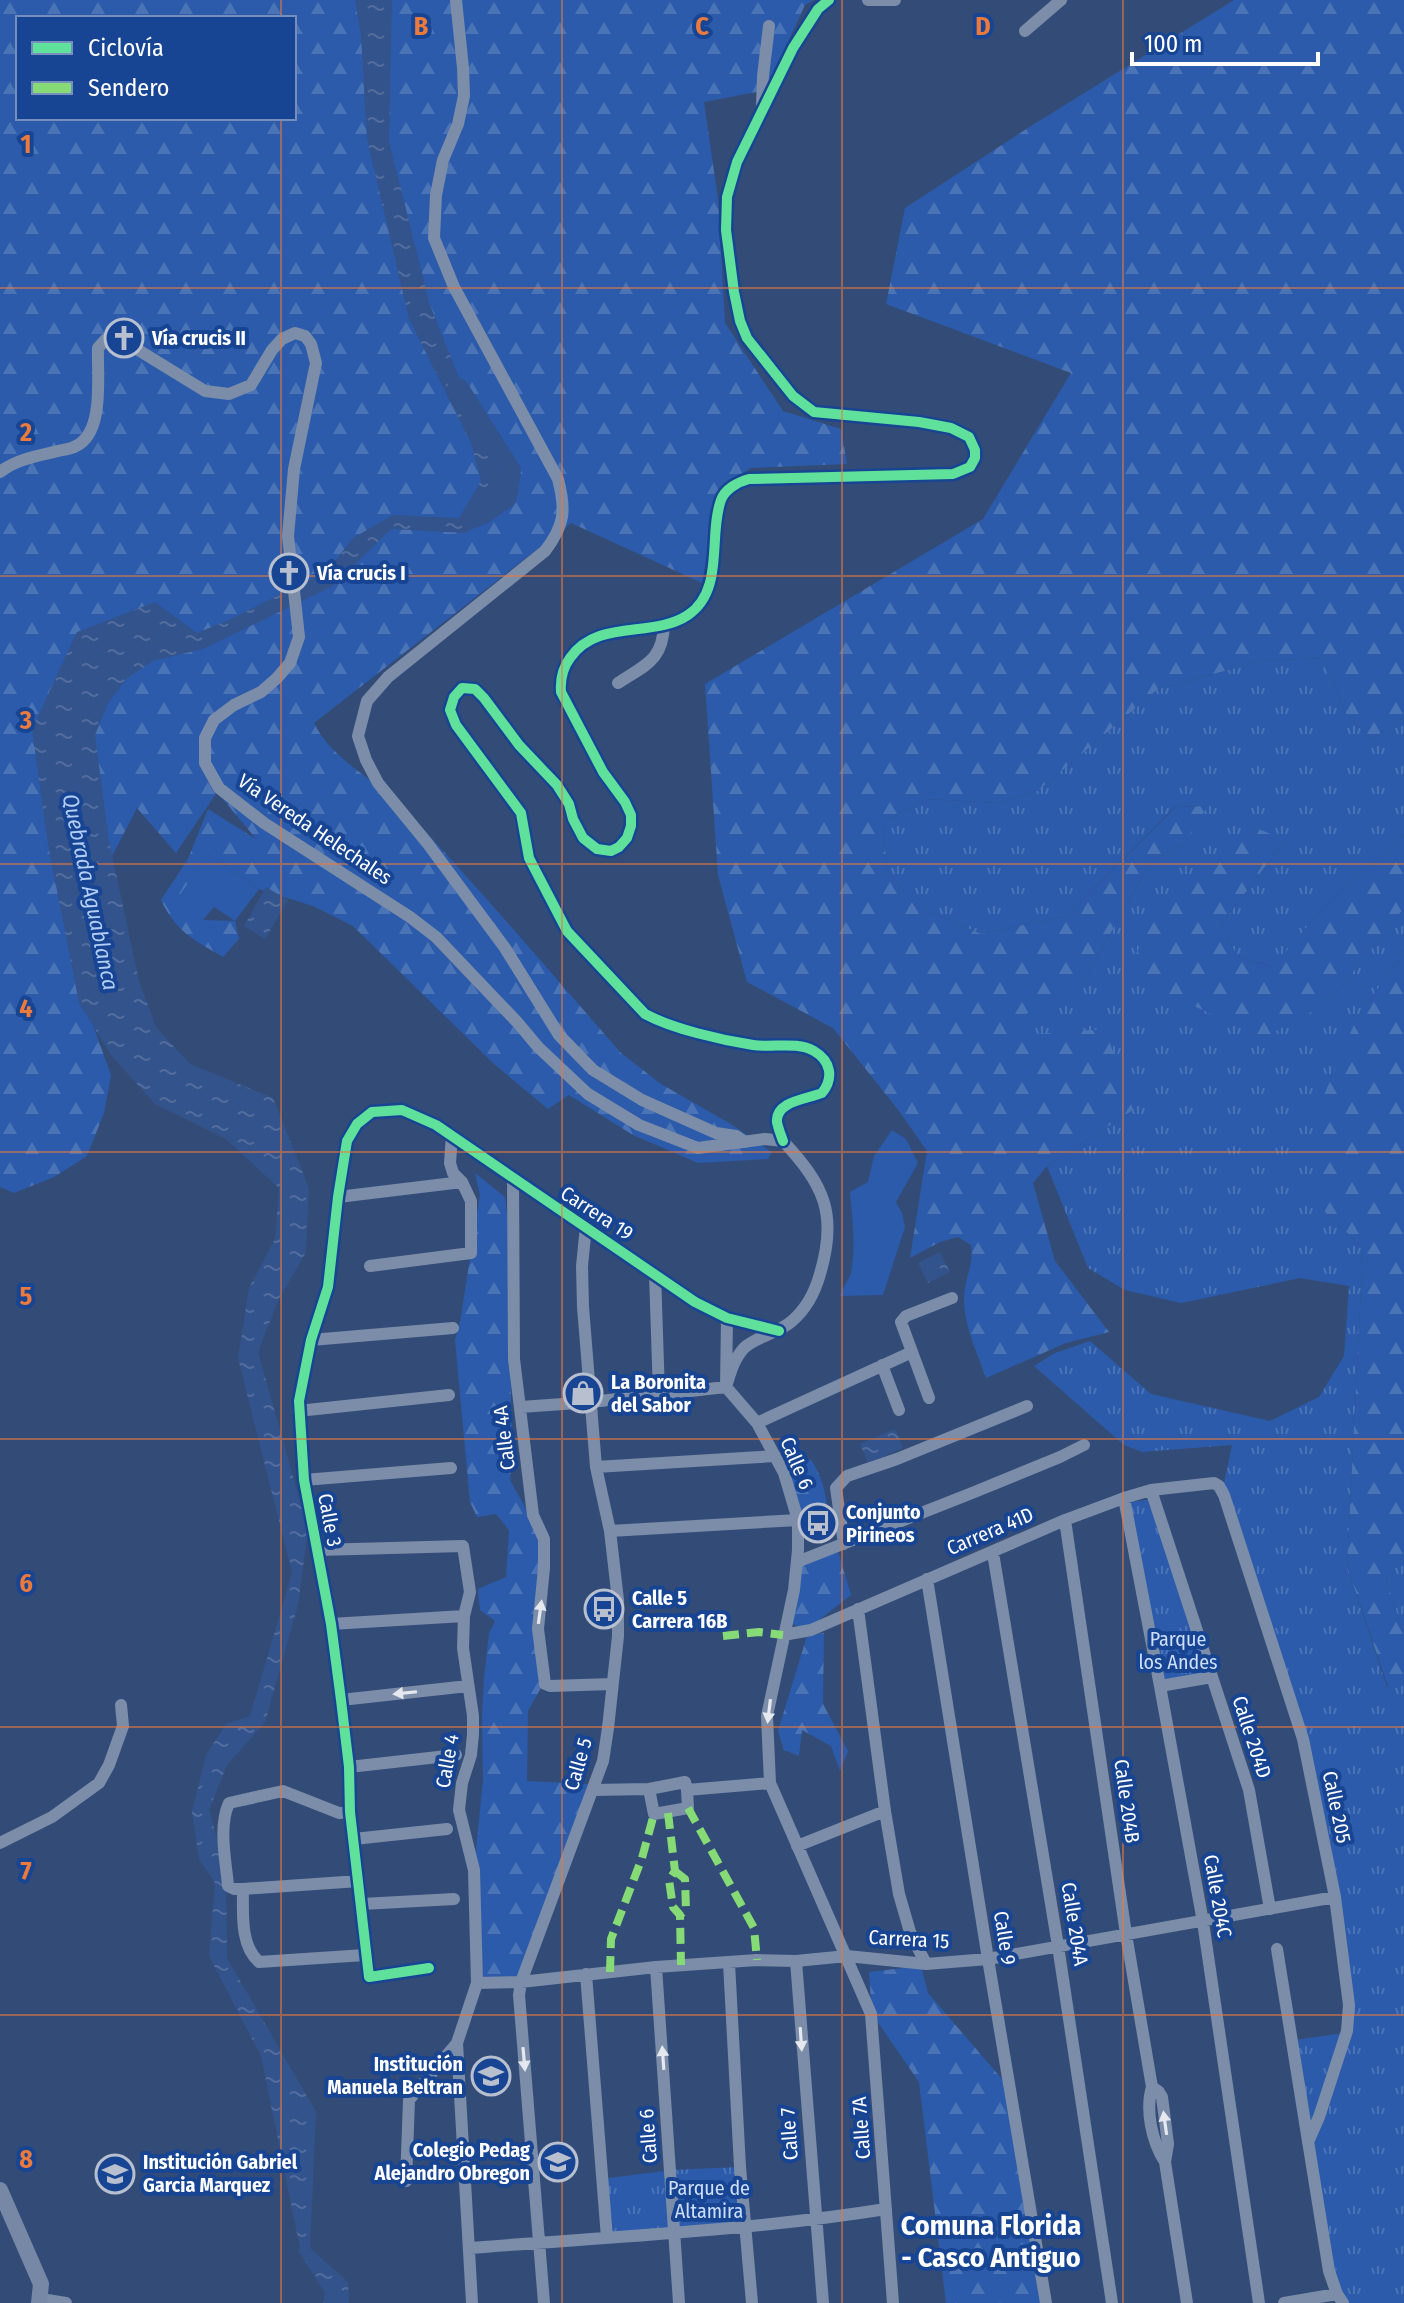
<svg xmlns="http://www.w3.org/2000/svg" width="1404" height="2303" font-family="'Fira Sans Condensed',sans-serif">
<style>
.grass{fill:url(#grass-tufts)}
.forest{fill:url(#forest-firs);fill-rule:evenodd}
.garden{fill:#2b5baa}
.water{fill:url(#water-ripples)}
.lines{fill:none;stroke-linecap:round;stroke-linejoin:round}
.river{stroke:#33538c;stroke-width:22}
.minor{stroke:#7c8da9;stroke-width:12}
.secondary{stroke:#7788a6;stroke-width:16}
.quiet{stroke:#86db77;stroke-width:8;stroke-dasharray:16 8;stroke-linecap:butt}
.cycleway-casing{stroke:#174593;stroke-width:15}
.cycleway{stroke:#60e19b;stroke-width:10}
.oneway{fill:#e5e8ee}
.grid{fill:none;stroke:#ed7a3d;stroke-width:2;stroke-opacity:0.55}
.labels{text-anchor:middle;stroke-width:8;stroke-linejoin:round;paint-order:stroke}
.poi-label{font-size:20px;font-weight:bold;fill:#fff;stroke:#174593;text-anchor:start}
.street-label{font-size:20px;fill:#fff;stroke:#174593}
.park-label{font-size:20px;fill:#cedffc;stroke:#174593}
.water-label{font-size:22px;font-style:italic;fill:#b3cef7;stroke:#174593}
.district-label{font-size:28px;font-weight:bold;fill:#fff;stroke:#174593}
.grid-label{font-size:26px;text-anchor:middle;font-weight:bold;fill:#ed7a3d;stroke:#174593;stroke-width:8;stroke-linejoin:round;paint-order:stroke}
</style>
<defs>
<pattern id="grass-tufts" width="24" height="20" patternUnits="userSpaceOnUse" patternTransform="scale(2)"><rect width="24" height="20" fill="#2b5baa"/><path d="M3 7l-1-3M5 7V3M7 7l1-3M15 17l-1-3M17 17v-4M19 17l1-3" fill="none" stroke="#4b74b7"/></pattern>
<pattern id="forest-firs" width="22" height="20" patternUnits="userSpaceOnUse" patternTransform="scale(2)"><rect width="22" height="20" fill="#2b5baa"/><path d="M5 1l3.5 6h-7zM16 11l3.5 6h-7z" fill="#4b74b7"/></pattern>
<pattern id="water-ripples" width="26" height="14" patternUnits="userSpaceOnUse" patternTransform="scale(2)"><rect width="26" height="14" fill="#33538c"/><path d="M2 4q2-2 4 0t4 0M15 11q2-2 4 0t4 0" fill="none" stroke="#526d9d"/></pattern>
</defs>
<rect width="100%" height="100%" fill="#334c77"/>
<path class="grass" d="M1323,658L1346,714L1371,739L1404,718V835L1320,911L1274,967L1237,956L1221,925L1285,840L1127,974L1328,1003L1404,908V951L1356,1020L1325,1212L1363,1248L1347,1566L1387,1687L1404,1680V2303H1348L1333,2275L1295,2040L1344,2033L1351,2004L1305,1739L1223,1488L1232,1445L1142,1452L1124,1445L1034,1366L1055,1353L1090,1341L1151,1394L1270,1421L1319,1397L1344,1356L1349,1286L1300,1278L1181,1303L1125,1290L1088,1268L1047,1166L1133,1110L1023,1035L1022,1016L1086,977L1151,861L1182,846L1207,806L1175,807L1066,916L981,934L914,905L887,869L883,823L926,799L1000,803L1039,790L1158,689L1261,661Z
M1150,1499L1209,1675L1162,1683L1127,1503Z
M1404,1556V1636L1386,1578Z
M740,2167L745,2226L607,2238L602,2179L671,2170Z"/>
<path class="forest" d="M0,0H814L805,5L766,90L704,102L718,199L725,323L783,411L841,429L847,464L751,468L719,488L702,583L571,523L314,723C333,762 378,780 406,811C480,889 550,972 621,1053L661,1084L729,1123L772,1152L768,1159L698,1163L633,1135L569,1095L548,1109L494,1064L353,926L313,906L259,889L208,854L203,920L235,921L239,939L223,957C193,939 177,933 161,900L188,859L208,809L257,840L217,792L176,853L137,808L97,885L84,1000L111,1075L104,1113L87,1156L54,1177L14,1193L0,1187ZM18,18H294V118H18Z
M1234,0H1404V718L1371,739L1346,714L1323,658L1261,661L1158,689L1039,790L1000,803L926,799L883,823L887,869L914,905L981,934L1066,916L1176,807L1208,806L1182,846L1151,861L1086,977L1023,1016V1035L1105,1029L1133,1110L1047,1166L1033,1183L1055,1261L1109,1332L1066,1343L986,1378C977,1352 963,1324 964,1296C965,1277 974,1265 971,1245L958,1237L940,1242L910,1258L927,1151L899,1111L833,1028L747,982L718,875L705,684L983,519L1071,373L886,304L905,208L1031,126Z
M1256,828L1285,840L1221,925L1237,956L1273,967L1320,911L1404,835V908L1328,1003L1263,1038L1127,975L1158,904Z
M1404,951V1556L1386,1578L1404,1636V1680L1388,1687L1347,1566L1363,1248L1325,1212L1314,1178L1318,1109L1356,1020Z
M475,1173L505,1197L508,1223L512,1453L510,1480L543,1540L542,1686L528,1711L527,1781L588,1784L520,1978L478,1982L474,1870L483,1780L482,1716L484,1678L489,1633L495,1621L480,1610L478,1589L506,1577L509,1530L496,1514L477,1517L470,1502L455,1340L460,1322L480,1195Z
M803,1459L811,1460C823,1476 830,1506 827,1526L807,1527L801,1524L787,1470L788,1465Z
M836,1544L851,1595L806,1630L788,1622L805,1553Z
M824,1633L823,1704L848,1751L840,1771L831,1746L802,1730L799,1756L784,1750L778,1731L807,1636Z
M921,1966L928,1993L1008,2086L1041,2303H946L919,2082L877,2021L871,2002L869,1972Z"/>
<path class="garden" d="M208,854L259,889L235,921L214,907L203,920L177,899Z
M892,1130L906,1139L918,1163L896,1202L902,1213L905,1227L883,1295L840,1296C842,1287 849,1281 851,1272C856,1246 852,1218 850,1192L868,1182L874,1156Z"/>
<path class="water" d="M355,0H392L389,141L430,305L501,482L498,516L465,533L391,529L333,586L203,649L153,661L126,679L108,704L95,735L109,841L139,981L156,1027L190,1064L273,1098L309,1188L306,1252L278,1301L258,1352L308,1530L298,1605L265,1722L227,1765L209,1810L226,1872L227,1958L316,2112L310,2248L348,2282L349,2303H323L325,2293L298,2250L300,2248L261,2056L209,1956L215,1883L199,1859L192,1812L206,1755L226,1724L250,1716L292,1573L238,1358L249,1288L275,1239L279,1188L226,1139L155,1104L111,1055L79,1003L48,845L32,729L77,632L155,602L197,633L231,619L327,571L353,538L393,515L459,518L481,481L471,443L409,319L367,139L361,37Z
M266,887L288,900L265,939L244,926Z
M940,1252L950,1272L928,1283L918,1263Z
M895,1429L903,1448L868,1463L860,1444Z"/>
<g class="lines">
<path class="river" d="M458,389L510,471L506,497L483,513L473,517"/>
<path class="minor" d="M456,0L463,68L464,96L458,124L443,160L436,195L434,238L454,287L558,479C566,510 565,525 545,551L388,677L367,701L358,736L366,760L378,783L428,844L505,948L559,1035L593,1070L642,1100L716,1133L736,1136L745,1142
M868,0H895
M1025,31L1061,0
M762,105L763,76L769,26
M0,472C17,459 37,456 58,451C63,450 71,449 76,446C105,432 97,375 98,348L106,339L122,340L205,391L229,394L251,385L272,350L282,339L295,333L305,336L311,344L316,363L294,469L288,536L299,637L290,663L277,678L261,692L234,705L214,720L205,738V763L219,788L264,823L410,917L436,937L518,1023L538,1047L588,1094L639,1125L698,1148L765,1139L783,1141C824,1185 838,1214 820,1274C815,1292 806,1309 792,1321C779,1333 755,1337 744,1348C734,1359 730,1373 726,1387
M618,683C645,665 663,661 664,624
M783,1141C781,1135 778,1128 777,1122C775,1101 808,1099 822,1093C834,1078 831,1061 814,1051C797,1041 772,1048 753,1045C721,1040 673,1029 645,1014L567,931L529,858L521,813L456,725L450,710L454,697L462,688L475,689L484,698L519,745L557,785L569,804L573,819L583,838L597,849L611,851L619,847L627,838L631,826V815L625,802L603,772L561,692C560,679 562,669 570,658C598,618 652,639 688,615C725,590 708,536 721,500C725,489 738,482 749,479L953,474L970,467L975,458V450L969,437L951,428L919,422L814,412L793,396L747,338L740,321L734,292L726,230L727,197L737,162L793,48L818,9L829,0
M513,1178L514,1359L533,1515L544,1539V1568L538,1629L545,1684L550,1686L612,1684
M338,1197L462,1182
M370,1266L471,1253V1201L462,1182L453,1173L450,1163L452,1135
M655,1274L659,1394
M727,1318L726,1387L757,1423L784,1473L798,1520V1550L794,1590L767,1716L770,1783L871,2014L893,2303
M311,1340L453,1328
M882,1365L899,1410
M929,1398L901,1322L906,1316L952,1298
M521,1407L591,1402L726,1387
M298,1411L449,1395
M757,1423L912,1352
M596,1467L775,1456
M304,1480L451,1468
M1151,1490L1249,1790L1270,1909
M1124,1498L1160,1686L1203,1922L1259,2303
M1065,1520L1126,1934L1152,2087C1145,2110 1152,2142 1165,2162
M610,1531L798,1520
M844,1544L836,1488L847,1476L897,1459L1027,1406
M318,1550L463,1546L470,1592L464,1616L463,1648L473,1716V1734L471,1755L462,1783L459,1810L474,1870L477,1983L457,2043L409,2100L406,2181
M993,1553L1058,1946L1112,2303
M797,1562L972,1493L1060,1457L1084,1445
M927,1579L988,1959L1046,2303
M858,1609L885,1811L899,1894L910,1932L926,1964
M331,1624L464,1616
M783,1635L811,1630L1065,1520L1124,1498L1151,1490L1214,1483L1219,1486L1224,1495L1303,1739L1335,1897L1349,2005L1347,2031L1319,2117L1308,2142
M1160,1686L1212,1677
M341,1700L468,1686
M349,1767L456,1755
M649,1789L654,1814L688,1808L687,1790
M593,1790L649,1789L685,1782L687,1790L770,1783
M350,1812L339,1813L283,1791L229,1803C218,1827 226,1861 228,1886L234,1889H243L359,1881
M354,1839L447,1829
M0,1843L52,1817L99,1783L109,1765L123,1726L121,1705
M797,1846L885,1811
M243,1889C243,1913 240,1945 259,1962L365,1955
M362,1904L454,1899
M1277,1949L1329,2271L1337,2294L1343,2303
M796,1961L823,2303
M729,1963L740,2167L752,2303
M656,1967L679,2303
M429,1968L369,1977L350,1812L349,1767L341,1700L331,1624L304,1480L299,1401L311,1340L328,1287L338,1197L347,1141L357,1124L372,1112L402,1110L436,1125L695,1302L727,1318L779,1331
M586,1974L607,2238
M477,1983L521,1982L656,1967L757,1960L796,1961L847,1956L926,1964L988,1959L1335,1897
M457,2043L472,2303
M1152,2087L1159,2092L1162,2097L1168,2144L1165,2162L1187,2303
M469,2248C608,2237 748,2231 886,2209
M41,2299L66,2303
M544,2303L519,1995L521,1982L603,1761L608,1728L618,1636V1600L610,1531L596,1467L583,1307L582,1266L586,1226
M1284,2303L1337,2294"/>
<path class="secondary" d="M0,2190L41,2284L39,2303"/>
<path class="quiet" d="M723,1636L759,1632L783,1635
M688,1808L754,1928L757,1960
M668,1813L675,1871L669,1880L673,1907L680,1915L681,1965
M675,1871L685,1879L686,1910L680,1915
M610,1972L611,1939L642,1858L654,1814"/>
<defs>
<path id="cycleway" d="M783,1141C781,1135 778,1128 777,1122C775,1101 808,1099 822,1093C834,1078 831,1061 814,1051C797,1041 772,1048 753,1045C721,1040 673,1029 645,1014L567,931L529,858L521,813L456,725L450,710L454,697L462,688L475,689L484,698L519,745L557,785L569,804L573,819L583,838L597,849L611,851L619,847L627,838L631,826V815L625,802L603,772L561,692C560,679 562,669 570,658C598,618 652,639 688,615C725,590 708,536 721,500C725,489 738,482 749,479L953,474L970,467L975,458V450L969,437L951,428L919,422L814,412L793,396L747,338L740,321L734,292L726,230L727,197L737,162L793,48L818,9L829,0
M429,1968L369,1977L350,1812L349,1767L341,1700L331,1624L304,1480L299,1401L311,1340L328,1287L338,1197L347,1141L357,1124L372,1112L402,1110L436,1125L695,1302L727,1318L779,1331"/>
</defs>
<use href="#cycleway" class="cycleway-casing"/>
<use href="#cycleway" class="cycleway"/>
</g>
<defs><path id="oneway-solid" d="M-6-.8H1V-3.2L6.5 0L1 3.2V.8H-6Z" transform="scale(2)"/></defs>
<g class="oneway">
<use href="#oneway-solid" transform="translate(540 1612) rotate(-82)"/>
<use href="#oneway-solid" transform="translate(405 1693) rotate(174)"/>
<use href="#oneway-solid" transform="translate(769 1711) rotate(97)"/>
<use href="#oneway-solid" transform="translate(801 2039) rotate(86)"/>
<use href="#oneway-solid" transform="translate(663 2058) rotate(-94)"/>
<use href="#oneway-solid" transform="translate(524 2059) rotate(85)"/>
<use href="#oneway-solid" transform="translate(1165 2123) rotate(-98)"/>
</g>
<path class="grid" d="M281,0V18M562,0V2303M842,0V2303M1123,0V2303M281,118V2303M0,288H1404M0,576H1404M0,864H1404M0,1152H1404M0,1439H1404M0,1727H1404M0,2015H1404"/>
<defs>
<symbol id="church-ring" viewBox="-11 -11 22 22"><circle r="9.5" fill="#174593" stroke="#b8c0cf" stroke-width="1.5"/><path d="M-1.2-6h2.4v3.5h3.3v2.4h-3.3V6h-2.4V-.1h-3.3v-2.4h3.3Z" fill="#b8c0cf"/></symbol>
<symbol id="shop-ring" viewBox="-11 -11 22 22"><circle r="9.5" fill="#174593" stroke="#b8c0cf" stroke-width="1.5"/><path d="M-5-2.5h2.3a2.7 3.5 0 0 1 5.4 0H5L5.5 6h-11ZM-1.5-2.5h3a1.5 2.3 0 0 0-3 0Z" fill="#b8c0cf"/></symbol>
<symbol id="bus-ring" viewBox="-11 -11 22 22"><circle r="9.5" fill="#174593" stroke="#b8c0cf" stroke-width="1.5"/><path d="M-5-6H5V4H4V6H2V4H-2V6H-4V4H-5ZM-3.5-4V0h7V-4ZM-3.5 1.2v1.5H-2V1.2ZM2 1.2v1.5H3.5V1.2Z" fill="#b8c0cf"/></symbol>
<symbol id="school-ring" viewBox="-11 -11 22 22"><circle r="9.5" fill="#174593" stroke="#b8c0cf" stroke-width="1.5"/><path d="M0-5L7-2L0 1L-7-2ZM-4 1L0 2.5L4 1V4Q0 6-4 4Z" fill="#b8c0cf"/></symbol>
</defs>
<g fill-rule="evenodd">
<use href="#church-ring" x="102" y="316" width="44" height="44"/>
<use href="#church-ring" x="267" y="551" width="44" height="44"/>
<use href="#shop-ring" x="561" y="1371" width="44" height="44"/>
<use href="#bus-ring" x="796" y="1501" width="44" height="44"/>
<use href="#bus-ring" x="582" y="1587" width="44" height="44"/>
<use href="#school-ring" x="469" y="2054" width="44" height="44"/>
<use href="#school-ring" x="536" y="2140" width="44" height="44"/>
<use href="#school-ring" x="93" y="2152" width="44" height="44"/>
</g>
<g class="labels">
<g class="poi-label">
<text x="152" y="345">Vía crucis II</text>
<text x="317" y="580">Vía crucis I</text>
<text x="611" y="1389">La Boronita<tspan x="611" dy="23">del Sabor</tspan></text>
<text x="846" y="1519">Conjunto<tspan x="846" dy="23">Pirineos</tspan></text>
<text x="632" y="1605">Calle 5<tspan x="632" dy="23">Carrera 16B</tspan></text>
<text x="463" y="2071" text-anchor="end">Institución<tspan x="463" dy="23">Manuela Beltran</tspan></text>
<text x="530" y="2157" text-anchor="end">Colegio Pedag<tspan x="530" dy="23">Alejandro Obregon</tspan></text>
<text x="143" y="2169">Institución Gabriel<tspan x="143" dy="23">Garcia Marquez</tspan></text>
</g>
<g class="street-label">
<text transform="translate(315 829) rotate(34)" y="7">Vía Vereda Helechales</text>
<text transform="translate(597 1213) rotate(33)" y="7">Carrera 19</text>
<text transform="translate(504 1438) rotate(-97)" y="7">Calle 4A</text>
<text transform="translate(797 1463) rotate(67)" y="7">Calle 6</text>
<text transform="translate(330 1520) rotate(79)" y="7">Calle 3</text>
<text transform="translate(990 1531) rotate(-23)" y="7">Carrera 41D</text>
<text transform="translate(1252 1737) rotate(72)" y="7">Calle 204D</text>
<text transform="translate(447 1761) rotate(-80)" y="7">Calle 4</text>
<text transform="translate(578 1764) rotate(-74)" y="7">Calle 5</text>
<text transform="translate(1127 1801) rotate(82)" y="7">Calle 204B</text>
<text transform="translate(1337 1807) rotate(78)" y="7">Calle 205</text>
<text transform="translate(1218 1896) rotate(80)" y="7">Calle 204C</text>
<text transform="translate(1075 1924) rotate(81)" y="7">Calle 204A</text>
<text transform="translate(1005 1938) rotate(81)" y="7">Calle 9</text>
<text transform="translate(909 1939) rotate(3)" y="7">Carrera 15</text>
<text transform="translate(861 2128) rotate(-94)" y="7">Calle 7A</text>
<text transform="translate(789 2134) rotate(-94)" y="7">Calle 7</text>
<text transform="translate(648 2136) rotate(-94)" y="7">Calle 6</text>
</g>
<g class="park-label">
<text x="1178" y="1646">Parque<tspan x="1178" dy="23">los Andes</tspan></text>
<text x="709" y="2195">Parque de<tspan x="709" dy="23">Altamira</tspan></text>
</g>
<g class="water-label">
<text transform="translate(91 892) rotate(78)" y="8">Quebrada Aguablanca</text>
</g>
<g class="district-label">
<text x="991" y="2235">Comuna Florida<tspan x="991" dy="32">- Casco Antiguo</tspan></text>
</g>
</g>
<g class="grid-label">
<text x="421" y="35">B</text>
<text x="702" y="35">C</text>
<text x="983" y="35">D</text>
<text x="26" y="153">1</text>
<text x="26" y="441">2</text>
<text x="26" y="729">3</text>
<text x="26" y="1017">4</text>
<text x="26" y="1305">5</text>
<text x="26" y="1592">6</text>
<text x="26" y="1880">7</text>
<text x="26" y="2168">8</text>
</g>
<rect x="16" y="16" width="280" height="104" fill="#174593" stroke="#748fbe" stroke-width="2"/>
<rect x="32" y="42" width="40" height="12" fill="#60e19b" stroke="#748fbe" stroke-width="2"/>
<text x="88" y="56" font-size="24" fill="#ffffff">Ciclovía</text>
<rect x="32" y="82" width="40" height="12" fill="#86db77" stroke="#748fbe" stroke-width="2"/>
<text x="88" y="96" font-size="24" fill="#ffffff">Sendero</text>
<path d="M1132 52v12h186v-12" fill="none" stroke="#ffffff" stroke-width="4"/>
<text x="1144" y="52" font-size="24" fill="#ffffff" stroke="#174593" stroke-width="6" paint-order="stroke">100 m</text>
</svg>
